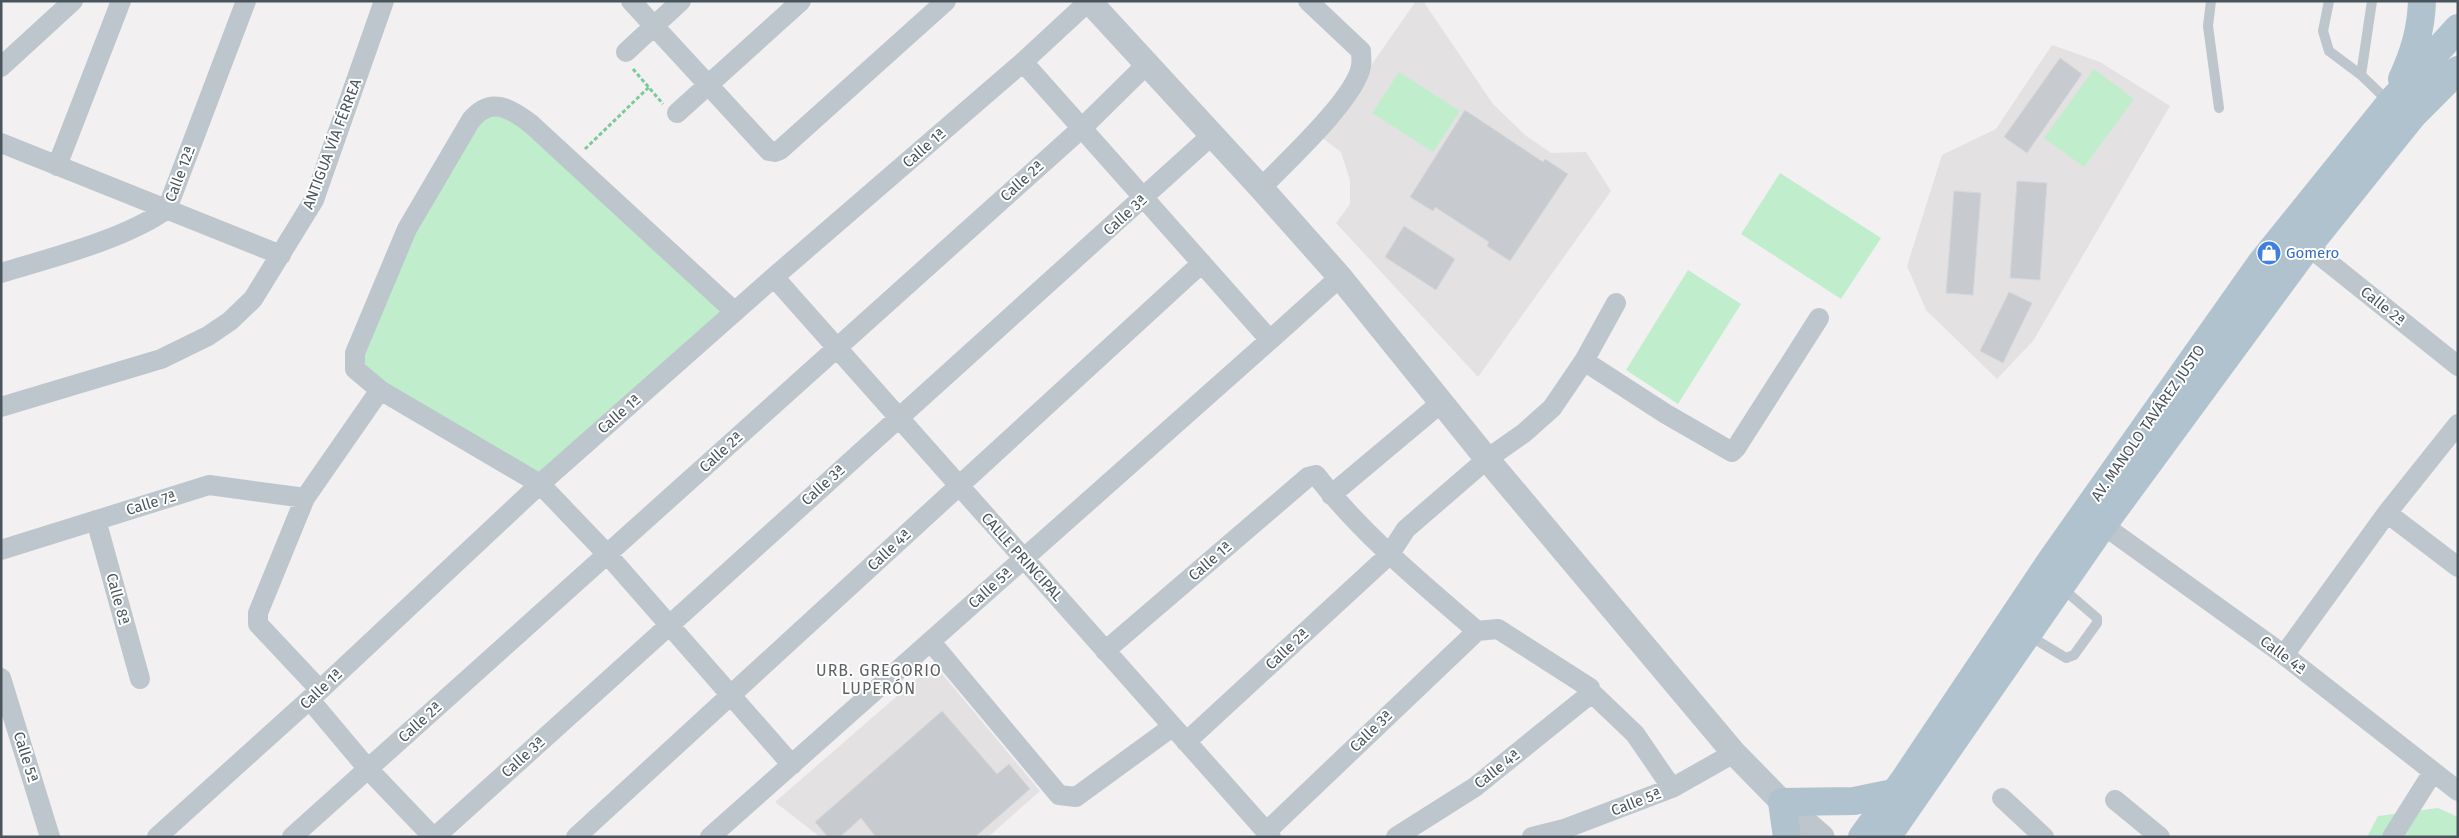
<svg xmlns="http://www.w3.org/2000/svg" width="2459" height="838" font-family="'Fira Sans',sans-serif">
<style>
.education{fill:#e3e1e1}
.green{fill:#c0eecd}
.building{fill:#c7cbcf;stroke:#d4d7db}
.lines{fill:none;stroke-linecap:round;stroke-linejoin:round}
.path{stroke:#79cb99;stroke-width:3;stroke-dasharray:4 2.5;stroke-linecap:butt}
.service{stroke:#bcc6cc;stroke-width:10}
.minor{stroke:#bcc6cc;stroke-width:20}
.tertiary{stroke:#bcc6cc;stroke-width:25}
.primary{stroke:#b0c2cd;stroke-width:28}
.labels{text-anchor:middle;stroke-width:4;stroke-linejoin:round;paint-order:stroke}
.street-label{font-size:15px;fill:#48555c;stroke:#fff}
.shop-label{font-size:15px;fill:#366cbe;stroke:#fff;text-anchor:start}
.neighbourhood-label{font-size:16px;letter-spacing:1px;fill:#5c6164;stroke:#fff}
</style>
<rect width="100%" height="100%" fill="#f2f0f0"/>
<path class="education" d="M1416,1H1423L1493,104L1525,135L1551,153L1586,152L1611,191L1478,377L1336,223L1350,204V180L1341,152L1321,137Z
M2052,45L2100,62L2170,106L2033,341L1997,379L1926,310L1907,266L1942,155L1996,129Z
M934,664L1040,791L988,837H820L775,802Z"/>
<path class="green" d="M2094,69L2134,99L2084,167L2044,138Z
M1399,72L1460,111L1433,152L1372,113Z
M497,107L735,312L540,484L380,390L355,353L455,146Z
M1780,173L1881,238L1841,299L1741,234Z
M1688,270L1741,304L1678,404L1626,370Z
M2438,808L2458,817V837H2367L2378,816Z"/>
<path class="building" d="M2060,58L2082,74L2027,153L2004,137Z
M1465,110L1543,162L1545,159L1568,174L1510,261L1487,246L1489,242L1435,207L1433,211L1410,197Z
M2017,181L2047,183L2040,280L2010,278Z
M1954,191L1981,193L1973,295L1946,293Z
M1404,226L1455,259L1436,290L1385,257Z
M2009,292L2032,303L2003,363L1980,351Z
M942,711L997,774L1009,764L1030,789L975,837H876L861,818L840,837H828L815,822Z"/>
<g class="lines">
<path class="path" d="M633,69L663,104
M585,149L649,87"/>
<path class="service" d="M2211,1L2208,26L2219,108
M2329,1L2323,31L2329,51L2361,75L2389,102
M2361,75L2372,1
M2028,635L2066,658L2074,655L2097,623V618L2062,588"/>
<path class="minor" d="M631,1L769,151L775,152L780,150L946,1
M626,52L681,1
M1023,62L1270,340L1340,277
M1,67L73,1
M677,113L801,1
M1,143L281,255
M57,166L121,1
M1261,188C1285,163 1356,98 1361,66C1362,62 1361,56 1361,51L1308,1
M2308,246L2458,366
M1,273C50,258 126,239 167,209L246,1
M774,277L1271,837
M735,312L531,124C510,108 491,96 471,120L407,229L355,353V369L380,390L540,484L607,554L792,765
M1584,361L1666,414L1732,452L1736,448L1819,318
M1,407L161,359L208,336L230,321L253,299L314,200L384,1
M1331,495L1442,402
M2387,513L2458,567
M96,520L140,679
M2103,525L2284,655L2458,791
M1,550L209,485L305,498
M931,642L1059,795L1076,797L1172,727
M1105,651L1308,477L1316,475C1362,534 1420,582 1477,631L1498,629L1590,688V691L1635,734L1672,788
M2284,655L2387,513L2458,424
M1,678L50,837
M320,690L258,624V613L305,498L380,390
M310,700L368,769L433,837
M1186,742L1389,555L1406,529L1487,459L1524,433L1552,408L1584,361L1616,303
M2002,798L2044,837
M2115,800L2160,837
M1266,832L1477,631
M157,837L320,690L540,484L774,277L1023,62L1089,1
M292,837L1083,127L1147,64
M435,837L1212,135
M576,837L1202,263
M710,837L1270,340
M1396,837L1475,787L1589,695L1590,691
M1532,837L1564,829L1672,788L1734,753
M2392,837L2433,772"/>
<path class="tertiary" d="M1089,1L1261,188L1340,277L1487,459L1734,753L1782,802L1822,837"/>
<path class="primary" d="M2402,79C2414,53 2421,30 2422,1
M1787,837L1782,802L1854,801L1893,793
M1862,837L1904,780L2052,559L2261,263L2390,103L2458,28
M1887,837L2103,525L2308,246L2413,115L2458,70"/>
</g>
<defs>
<symbol id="shop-disc" viewBox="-11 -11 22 22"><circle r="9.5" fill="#3f7fe0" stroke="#fff"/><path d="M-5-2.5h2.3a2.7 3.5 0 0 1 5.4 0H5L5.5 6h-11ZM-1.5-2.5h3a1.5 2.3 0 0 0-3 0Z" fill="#fff"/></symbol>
</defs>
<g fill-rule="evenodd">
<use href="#shop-disc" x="2255" y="239" width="28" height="28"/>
</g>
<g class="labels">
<g class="street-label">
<text transform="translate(332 144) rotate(-69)" y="5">ANTIGUA VÍA FÉRREA</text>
<text transform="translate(924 148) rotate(-41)" y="5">Calle 1ª</text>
<text transform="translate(180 174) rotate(-69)" y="5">Calle 12ª</text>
<text transform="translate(1022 181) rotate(-42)" y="5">Calle 2ª</text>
<text transform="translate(1125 215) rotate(-42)" y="5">Calle 3ª</text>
<text transform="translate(2383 306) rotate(39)" y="5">Calle 2ª</text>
<text transform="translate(619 414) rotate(-41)" y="5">Calle 1ª</text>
<text transform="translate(2148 423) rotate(-55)" y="5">AV. MANOLO TAVÁREZ JUSTO</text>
<text transform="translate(721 452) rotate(-42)" y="5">Calle 2ª</text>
<text transform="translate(823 485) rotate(-42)" y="5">Calle 3ª</text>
<text transform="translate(151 503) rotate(-17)" y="5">Calle 7ª</text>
<text transform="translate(889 550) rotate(-43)" y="5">Calle 4ª</text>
<text transform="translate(1022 557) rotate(48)" y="5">CALLE PRINCIPAL</text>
<text transform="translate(1210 561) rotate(-41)" y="5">Calle 1ª</text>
<text transform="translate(990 588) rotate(-42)" y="5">Calle 5ª</text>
<text transform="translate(118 599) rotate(75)" y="5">Calle 8ª</text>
<text transform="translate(1287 649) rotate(-43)" y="5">Calle 2ª</text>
<text transform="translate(2283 655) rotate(37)" y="5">Calle 4ª</text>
<text transform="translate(321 689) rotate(-43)" y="5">Calle 1ª</text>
<text transform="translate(420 722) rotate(-42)" y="5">Calle 2ª</text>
<text transform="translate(1371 731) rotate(-44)" y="5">Calle 3ª</text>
<text transform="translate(26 757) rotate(73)" y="5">Calle 5ª</text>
<text transform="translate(523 757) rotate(-42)" y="5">Calle 3ª</text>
<text transform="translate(1497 769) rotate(-38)" y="5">Calle 4ª</text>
<text transform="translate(1636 802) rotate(-21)" y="5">Calle 5ª</text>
</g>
<g class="shop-label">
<text x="2286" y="258">Gomero</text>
</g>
<g class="neighbourhood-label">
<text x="879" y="676">URB. GREGORIO<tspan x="879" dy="18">LUPERÓN</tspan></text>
</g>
</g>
<rect width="2459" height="838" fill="none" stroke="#48555c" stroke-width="5"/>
</svg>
